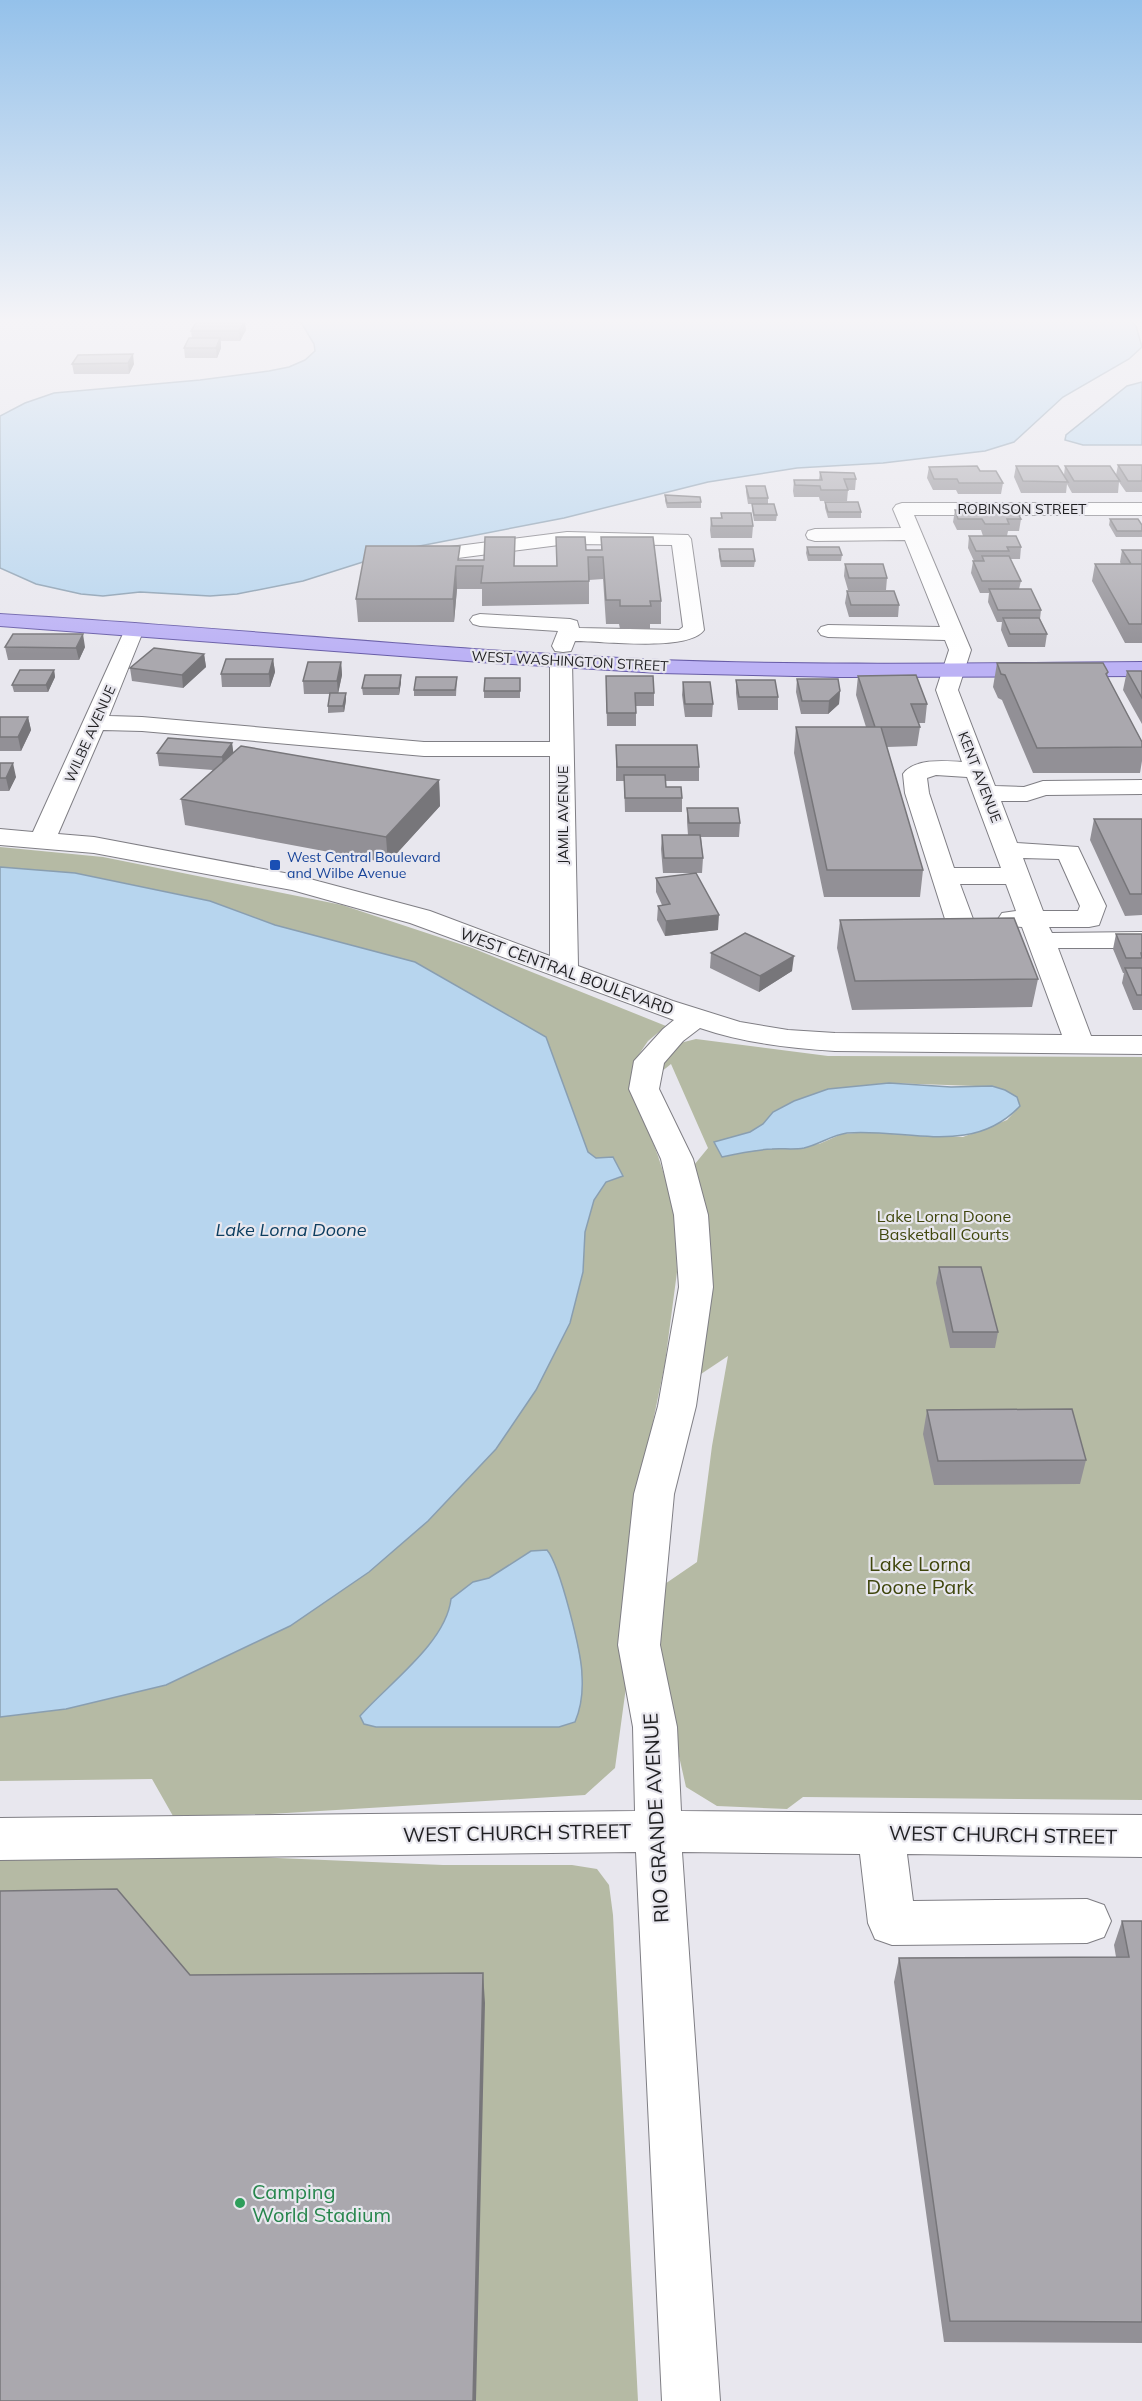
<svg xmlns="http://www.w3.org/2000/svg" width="1142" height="2401" font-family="Mulish,sans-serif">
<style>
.green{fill:#b5baa4;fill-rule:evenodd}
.water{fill:#b7d5ee;stroke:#899eb0;stroke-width:1.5}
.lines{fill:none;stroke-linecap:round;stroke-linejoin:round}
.minor-casing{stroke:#7f7e84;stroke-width:2}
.major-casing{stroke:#685da7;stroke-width:2}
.minor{fill:#fff;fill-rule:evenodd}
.major{fill:#bcb2f5;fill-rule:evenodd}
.wall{fill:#929096}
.shaded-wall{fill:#77767a}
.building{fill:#aaa8ae;stroke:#77767a;stroke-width:1.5}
.transit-dot{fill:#1a4fb4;stroke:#e8e7ee;stroke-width:2}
.leisure-dot{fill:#2e9e5b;stroke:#e8e7ee;stroke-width:2}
.labels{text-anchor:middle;stroke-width:4.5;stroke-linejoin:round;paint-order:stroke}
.far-street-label{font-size:14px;fill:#1f1f21;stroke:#e8e7ee}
.far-transit-label{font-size:14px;fill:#164399;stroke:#e8e7ee;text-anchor:start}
.street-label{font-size:16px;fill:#1f1f21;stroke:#e8e7ee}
.park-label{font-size:16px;fill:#3f460c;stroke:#e8e7ee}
.water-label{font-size:18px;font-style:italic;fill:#0d3e60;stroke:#e8e7ee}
.near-park-label{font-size:20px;fill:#3f460c;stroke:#e8e7ee}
.near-street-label{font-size:20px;fill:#1f1f21;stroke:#e8e7ee}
.near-leisure-label{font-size:20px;fill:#27864d;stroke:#e8e7ee;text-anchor:start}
</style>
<rect width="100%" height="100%" fill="#e8e7ee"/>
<path class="green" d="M0,847L103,857L342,905L472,948L666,1026L648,1041L633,1063L630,1082L658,1156L675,1208L677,1272L665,1363L648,1446L626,1687L615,1768L585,1795L270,1814L173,1816L152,1779L0,1781V1717L66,1709L166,1685L290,1626L368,1572L428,1521L496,1449L583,1272L585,1232L594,1200L606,1182L623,1176L613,1157L596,1158L588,1153L546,1037L275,925L210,901L75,873L0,867ZM531,1551L559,1727H376L360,1716C388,1684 446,1643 451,1599L473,1582L489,1578Z
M696,1039L828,1056L1142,1057V1800L803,1797L787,1809L717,1806L686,1787L654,1646L659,1588L697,1562L712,1446L728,1356L698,1376L690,1170L708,1148L671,1064L656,1076L654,1071L676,1044ZM889,1083L976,1086L1005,1090L1016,1097L1020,1106L1007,1120L963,1137L870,1132L842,1134L819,1144L754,1150L722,1157L715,1142L750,1132L763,1124L773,1112L828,1089Z
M208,1855L443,1865H572L597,1869L609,1885L613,1915L638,2401H0V1858Z"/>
<path class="water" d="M299,319H1130L1136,326L1142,347L1129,359L1063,397L1014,442L985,451L883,463L797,468L708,482L564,518L404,549L303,581L237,594L210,596L140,592L103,596L81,594L36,584L0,568V416L25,403L54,393L200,380L269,371L289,367L305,360L315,351L314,344Z
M1142,382V445H1083L1065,440L1066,435L1127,386Z
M0,867L75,873L210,901L275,925L415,962L546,1037L588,1152L596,1158L613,1157L623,1176L606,1182L594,1200L585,1232L583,1272L570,1323L536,1390L496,1449L428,1521L369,1572L290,1626L166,1685L66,1709L0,1717Z
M889,1083L951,1087L992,1086L1005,1090L1017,1097L1020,1106C972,1157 907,1128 847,1133C832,1135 818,1145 804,1148C793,1150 782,1148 772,1149C755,1150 739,1153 722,1157L714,1142L750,1132L763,1124L773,1112L794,1101L828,1089Z
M547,1550C560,1565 582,1654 582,1676C583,1692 581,1708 575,1722L559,1727H376L364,1724L360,1716C388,1684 446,1643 451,1599L473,1582L489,1578L531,1551Z"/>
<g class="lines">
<defs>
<path id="minor" d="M902,503H1142V515H914L971,650L958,690L995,786L1024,787L1043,781L1142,780V794L1046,795L1027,801H1001L1017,843L1078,847L1106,906L1099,925L1089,927H1049L1052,933L1142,932V948H1058L1091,1036H1142V1054L835,1051C789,1048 744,1043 700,1028L683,1041L664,1063L659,1089L693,1159L708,1215L713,1287L696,1406L674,1494L660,1645L677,1727L681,1811L1142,1815V1857L907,1854L913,1901L1087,1899L1104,1905L1111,1921L1104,1937L1087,1943L892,1945L875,1939L868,1923L860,1854L682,1852L720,2401H662L636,1852L0,1860V1818L635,1811L633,1727L618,1645L634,1494L658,1406L679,1287L674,1215L661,1159L629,1089L634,1061L663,1029L674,1020L410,923L292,890L94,853L0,845V829L33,832L127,625L134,623L141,625L144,629L109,716L142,717L424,742H550V661L553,656L561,655L569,656L572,661L578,966L673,1001L740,1022L788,1030L835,1033L1062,1035L1022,927L1002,925L998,919L1002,913L1016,911L1006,884H960L973,919L969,925L959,927L949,925L945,919L905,793L903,774C914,758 945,761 962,762L936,690L949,650L945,640L828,637L821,635L818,631L821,627L828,625L940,627L905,540L815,541L808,539L806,535L808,531L815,529L901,528L893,509L896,505ZM103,730L142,731L424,756H550V956L430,911L295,875L94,837L58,834ZM936,775L967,777L1001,868H954L929,793L927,778ZM1023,858L1059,859L1080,906L1078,911H1043Z
M567,532L688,535L691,539L704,630C689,652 602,641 575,641L571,651L563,652L555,651L552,646L558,631L480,626L473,624L470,620L473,616L480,614L570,619L577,621L579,628L679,630L683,627L672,545L567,544L419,563L412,561L409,557L412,553L419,551Z"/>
<path id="major" d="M0,614C220,627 439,650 659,660C820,666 981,663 1142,662V676L840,677L659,673L494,663L0,626Z"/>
</defs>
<use href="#minor" class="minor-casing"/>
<use href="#major" class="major-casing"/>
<use href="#minor" class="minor"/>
<use href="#major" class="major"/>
</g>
<path class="wall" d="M176,319H192L191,321L176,320Z
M237,319L246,330L240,341H221V348L217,358H185L184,348L192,338L191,331L226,321Z
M78,355L134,364L129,374H74L72,364Z
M1118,465H1142V492H1126L1119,482L1118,493H1072L1067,484L1066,493H1021L1014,477L1016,466L1064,475L1065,466L1116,475Z
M929,467L980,471L1003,483L1001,494H958L956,490H933L927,478Z
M820,472L856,479L855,490H848L847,501H820L819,497H794L793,491L794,480H819Z
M746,486L768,498V504H748L746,492Z
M665,495L701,502V508H667L665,501Z
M825,502L861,512V518H828L825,508Z
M752,504L777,515L776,521H754L752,510Z
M955,510L1021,519L1019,531H1008L1007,536H983L981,530H957L953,522Z
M721,513L753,526L752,538H711L710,530L711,518H721Z
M1110,519L1142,525V537H1116L1109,525Z
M969,536L1021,547L1020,559H1010L1021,581L1019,589L1041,610L1040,619L1047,634L1045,647H1008L1001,630L1002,622H997L988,602L989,593H980L971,573L973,561H974L968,548Z
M601,537L661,601V624H650V629H620L619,624H606L603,579L589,580V604L482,606V589H457L454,622H358L356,599L460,560L515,566H557L586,550H601Z
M807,547L842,555L841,561H808L806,553Z
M719,549L755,561L754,567H721L719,556Z
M1122,550H1142V643H1125L1092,581L1095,564H1121L1120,562Z
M845,564L887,578L886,590H848L844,576Z
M847,591L899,605L898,617H849L845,603Z
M5,647H85L79,660H8Z
M204,654L206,667L183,688L132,681L130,668Z
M273,659L275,672L270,687H222L221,674Z
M341,662L342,675L338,693L346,700L344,712L328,713V706L330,694H304L303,681Z
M997,663L1108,672L1107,676L1142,742V761L1140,773H1033L1002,700L998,698L993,687Z
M54,670L55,677L48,692H14L12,685Z
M1127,671H1142V724L1123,690Z
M606,676L654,693V706H636V726H607Z
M858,676L927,704L925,723H919L920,727L917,746L887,747L923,870L920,897H824L794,753L796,727H866L856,695Z
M457,677L456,696H414V690Z
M520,678V698H484V691Z
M797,679L840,691L839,704L828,714H801L796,692Z
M736,680L778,697V710H738L736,693Z
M401,682L399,695H363L362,688Z
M683,682L713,704L712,717H685L682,695Z
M0,717H28L31,730L21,751H0Z
M232,743L233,753L439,780L440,806L388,863L185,825L181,799L213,770L159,766L157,753Z
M616,745L699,767V781H665L666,787L682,798V812H625L624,781H616Z
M0,763L16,777L9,791H0Z
M687,808L740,823L739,837H701L703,858L702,873H663L661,849L662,835H688L687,822Z
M1094,819H1142V915L1125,916L1090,840Z
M656,878L718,930L665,936L657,920L658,906L662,905L656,892Z
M840,920L1038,979L1032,1007L852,1010L837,948Z
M1116,934H1142V1010H1133L1122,983L1124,973H1123L1113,949Z
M711,953L792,971L759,992L710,968Z
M939,1267L998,1332L995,1348H950L936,1283Z
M927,1410L1086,1460L1080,1484L934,1485L923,1434Z
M1122,1921H1142V2343L944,2342L894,1982L899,1958L1116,1957L1114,1945Z"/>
<path class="shaded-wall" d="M245,321L246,330L240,341L239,331Z
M220,338L221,348L217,358L216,348Z
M133,354L134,364L129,374L128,363Z
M456,566L457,589L454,622L453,599Z
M83,634L85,647L79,660L76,648Z
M204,654L206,667L183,688L182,675Z
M273,659L275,672L270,687L269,674Z
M341,662L342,675L338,694L337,681Z
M54,670L55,677L48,692L46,685Z
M401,675V682L399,695V688Z
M840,691L839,704L828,714L829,701Z
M346,693V700L344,712L343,706Z
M28,717L31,730L21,751L18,737Z
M232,743L234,757L224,771L222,757Z
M13,763L16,777L9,791L6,778Z
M439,780L440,806L388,863L386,837Z
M719,915L718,930L665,936L666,921Z
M794,956L792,971L759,992L760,976Z
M483,1973L485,2003L476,2401H473Z"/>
<path class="building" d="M226,319L245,321L239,331H191L197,321H226Z
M189,338H220L216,348H184Z
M133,354L128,363L72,364L78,355Z
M1118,465H1142V481H1128Z
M977,466L980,471H996L1003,483H959L957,479H934L929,467Z
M1016,466H1058L1068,482L1023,481Z
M1065,466H1110L1120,481H1074Z
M820,472L854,473L856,479H844L848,490H821L820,486L795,485L794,480H822Z
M746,486H765L768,498H749Z
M665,495L700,497L701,502L667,503Z
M825,502H858L861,512H828Z
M752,504H774L777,515H754Z
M955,510H1016L1021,519H1007L1009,524H985L982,519H958Z
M721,513H751L753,526H712L711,518H722Z
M1110,519H1138L1142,525V531H1117Z
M969,536H1016L1021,547H1007L1009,551H976Z
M485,537H515L514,566H557L556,537H585L586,550H602L601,537H653L661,601H650L651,606H620V600H606L603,557H588L589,581L481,583L483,566H456L453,599H356L366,546H460L458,560H484Z
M807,547H839L842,555H809Z
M719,549H753L755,561H721Z
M1122,550H1142V564H1131Z
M982,556H1009L1021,581H982L973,561H984Z
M845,564H883L887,578H849Z
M1095,564H1142V624H1129Z
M989,589H1031L1041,610H998Z
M847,591H894L899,605H851Z
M1003,618H1039L1047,634H1010Z
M13,634H83L76,648L5,647Z
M154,648L204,654L182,675L130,668Z
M226,659H273L269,674H221Z
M308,662H341L337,681H303Z
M997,663H1103L1108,672L1106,674L1142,742V747L1037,748L1005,675L1001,674Z
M20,670H54L46,685H12Z
M1127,671H1142V698Z
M365,675H401L399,688H362Z
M916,675L927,704H911L920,727H875L858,676Z
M606,676H653L654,693H635L636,713H607Z
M416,677H457L455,690H414Z
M485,678H520V691H484Z
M797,679H838L840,691L829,701H802Z
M736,680H775L778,697H739Z
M683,682H710L713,704H685Z
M330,693H346L343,706H328Z
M0,717H28L18,737H0Z
M796,727H881L923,870H827Z
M168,738L232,743L222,757L157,753Z
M616,745H697L699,767H617Z
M241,746L439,780L386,837L181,799Z
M0,763H13L6,778H0Z
M624,775H665L666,787H681L682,798H625Z
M687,808H738L740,823H689Z
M1094,819H1142V894H1130Z
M662,835H700L703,858H664Z
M696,873L719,915L666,921L658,906L670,904L656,878Z
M1014,918L1038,979L855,981L840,920Z
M745,933L794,956L760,976L711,953Z
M1116,934H1142V953H1141L1142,958H1126Z
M1125,968H1142V995H1137Z
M939,1267H981L998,1332H953Z
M1072,1409L1086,1460L938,1461L927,1410Z
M117,1889L190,1975L483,1973L473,2401H0V1891Z
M1122,1921H1142V2322L950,2321L899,1958L1129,1957Z"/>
<linearGradient id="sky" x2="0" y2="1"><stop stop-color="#94c1ea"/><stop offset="0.49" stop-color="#f5f4f7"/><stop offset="1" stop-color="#f5f4f7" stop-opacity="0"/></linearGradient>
<rect width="1142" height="655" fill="url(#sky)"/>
<rect class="transit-dot" x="269" y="859" width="12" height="12" rx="3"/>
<circle class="leisure-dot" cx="240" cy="2203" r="6"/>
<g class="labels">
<g class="far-street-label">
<text x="1022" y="514">ROBINSON STREET</text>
<text transform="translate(570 661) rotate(3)" y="5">WEST WASHINGTON STREET</text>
<text transform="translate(90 734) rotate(-66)" y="5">WILBE AVENUE</text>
<text transform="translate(980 777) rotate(69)" y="5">KENT AVENUE</text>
<text transform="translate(563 815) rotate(-90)" y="5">JAMIL AVENUE</text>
</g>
<g class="far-transit-label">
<text x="287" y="862">West Central Boulevard<tspan x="287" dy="16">and Wilbe Avenue</tspan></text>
</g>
<g class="street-label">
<text transform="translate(567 971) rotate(20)" y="6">WEST CENTRAL BOULEVARD</text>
</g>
<g class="park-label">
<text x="944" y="1222">Lake Lorna Doone<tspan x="944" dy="18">Basketball Courts</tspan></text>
</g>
<g class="water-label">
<text x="291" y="1236">Lake Lorna Doone</text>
</g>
<g class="near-park-label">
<text x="920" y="1571">Lake Lorna<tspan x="920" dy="23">Doone Park</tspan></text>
</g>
<g class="near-street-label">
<text transform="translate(656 1818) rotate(-93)" y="7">RIO GRANDE AVENUE</text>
<text transform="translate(517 1833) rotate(-1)" y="7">WEST CHURCH STREET</text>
<text transform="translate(1003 1835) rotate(1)" y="7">WEST CHURCH STREET</text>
</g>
<g class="near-leisure-label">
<text x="252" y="2199">Camping<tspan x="252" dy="23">World Stadium</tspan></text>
</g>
</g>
</svg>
